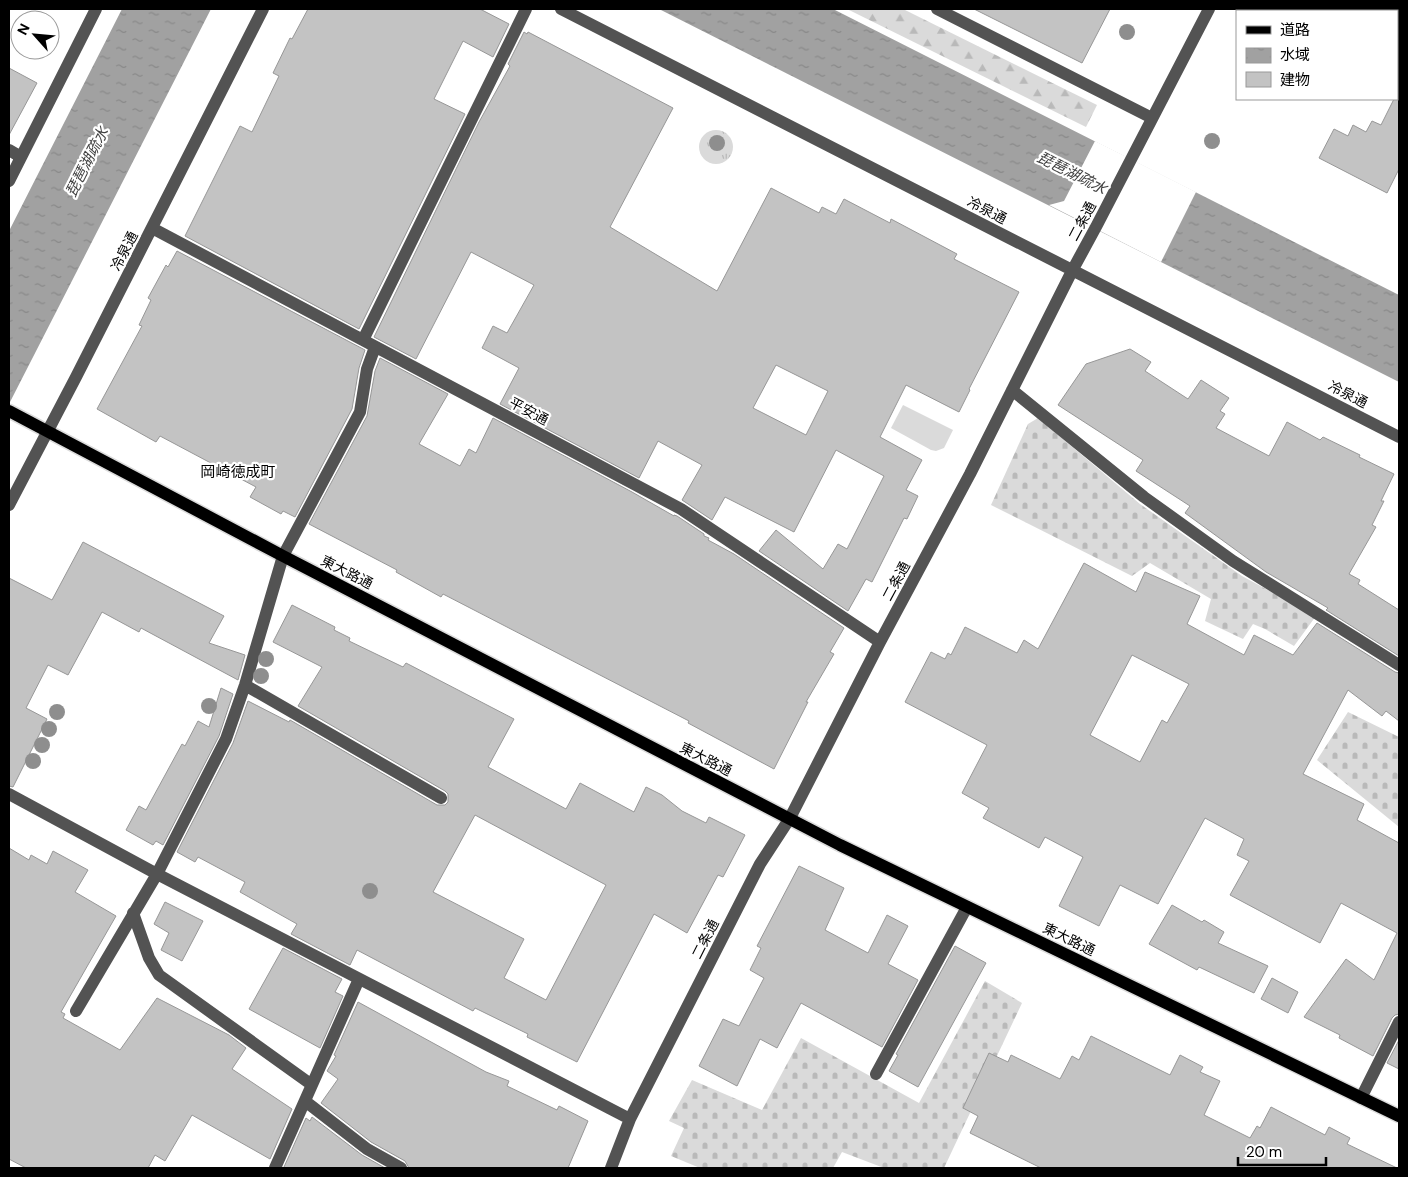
<svg xmlns="http://www.w3.org/2000/svg" width="1408" height="1177" font-family="'DM Sans','Noto Sans JP',sans-serif">
<style>
.grass{fill:url(#grass-tufts)}
.forest{fill:url(#forest-firs)}
.cemetery{fill:url(#cemetery-stones)}
.green{fill:#dadada}
.water{fill:url(#water-ripples)}
.pier{fill:#fff}
.building{fill:#c3c3c3;stroke:#979797;fill-rule:evenodd}
.lines{fill:none;stroke-linecap:round;stroke-linejoin:round}
.major-casing{stroke:#dbdbdb;stroke-width:15}
.minor{stroke:#535353;stroke-width:12}
.major{stroke:#000;stroke-width:12}
.tree{fill:#8e8e8e}
.labels{text-anchor:middle;stroke-width:4.5;stroke-linejoin:round;paint-order:stroke}
.street-label{font-size:14px;fill:#000;stroke:#fff}
.water-label{font-size:15px;font-style:italic;fill:#424242;stroke:#fff}
.neighbourhood-label{font-size:15px;fill:#000;stroke:#fff}
</style>
<defs>
<pattern id="grass-tufts" width="24" height="20" patternUnits="userSpaceOnUse" patternTransform="scale(1.25)"><rect width="24" height="20" fill="#dadada"/><path d="M3 7l-1-3M5 7V3M7 7l1-3M15 17l-1-3M17 17v-4M19 17l1-3" fill="none" stroke="#b9b9b9"/></pattern>
<pattern id="forest-firs" width="22" height="20" patternUnits="userSpaceOnUse" patternTransform="scale(1.25)"><rect width="22" height="20" fill="#dadada"/><path d="M5 1l3.5 6h-7zM16 11l3.5 6h-7z" fill="#b9b9b9"/></pattern>
<pattern id="cemetery-stones" width="16" height="16" patternUnits="userSpaceOnUse" patternTransform="scale(1.25)"><rect width="16" height="16" fill="#dadada"/><path d="M2 7V4a2 2 0 0 1 4 0v3zM10 15v-3a2 2 0 0 1 4 0v3z" fill="#b9b9b9"/></pattern>
<pattern id="water-ripples" width="26" height="14" patternUnits="userSpaceOnUse" patternTransform="scale(1.25)"><rect width="26" height="14" fill="#a1a1a1"/><path d="M2 4q2-2 4 0t4 0M15 11q2-2 4 0t4 0" fill="none" stroke="#898989"/></pattern>
</defs>
<rect width="100%" height="100%" fill="#fff"/>
<path class="grass" d="M699 147a17 17 0 1 1 34 0a17 17 0 1 1-34 0Z"/>
<path class="forest" d="M847,9H903L1097,105L1086,127Z"/>
<path class="cemetery" d="M1038,418L1140,504L1242,576L1316,616L1294,646L1265,629L1253,624L1243,639L1205,621L1211,599L1150,563L1132,576L991,505L1028,424Z
M1348,712L1399,737V827L1317,760Z
M985,981L1022,1003L944,1168H884L842,1152L833,1168H700L671,1156L684,1128L669,1121L692,1080L762,1110L801,1038L919,1103Z"/>
<path class="green" d="M903,405L953,430L944,448L936,451L931,450L891,428Z"/>
<path class="water" d="M122,9H211L9,404V231Z
M659,9H833L1399,295V382Z"/>
<path class="pier" d="M1095,141L1196,192L1161,262L1049,205L1064,201Z"/>
<path class="building" d="M308,9H480L509,24L493,57L463,41L434,99L465,114L359,329L185,236L240,126L252,132L279,76L273,73L290,38L292,39Z
M974,9H1110L1082,63Z
M524,32L527,34L528,32L673,108L610,227L717,291L771,188L819,213L822,207L836,214L844,199L890,223L891,219L957,254L954,259L1019,292L969,389L970,390L959,412L906,385L880,437L922,460L906,490L918,496L907,519L904,518L872,582L866,579L848,611L759,551L776,530L823,569L838,544L847,549L884,476L836,450L794,532L725,497L712,520L682,500L702,465L658,441L639,478L500,404L519,368L482,348L493,326L507,333L534,285L471,252L416,359L374,337L479,122L510,66L508,64ZM776,365L828,391L806,435L753,408Z
M9,68L37,83L9,135Z
M1399,89V169L1387,193L1319,158L1334,129L1348,136L1353,125L1366,132L1372,121L1381,125L1394,99H1397Z
M177,251L365,350L359,368L352,409L295,517L283,511L281,514L250,497L256,487L160,436L156,442L97,409L142,326L139,325L151,300L148,298L166,265L168,267Z
M1130,349L1151,362L1145,371L1188,399L1201,380L1229,398L1220,411L1225,414L1216,428L1269,456L1287,422L1320,440L1323,437L1360,455L1359,457L1394,474L1381,501H1384L1372,525L1376,527L1349,574L1360,580L1358,584L1399,610V656L1326,610L1328,608L1266,572L1185,513L1190,506L1136,471L1143,460L1058,405L1086,364Z
M380,358L448,394L419,444L460,466L469,449L476,453L493,418L632,492L674,516V515L677,516L704,534V536L709,538L708,540L734,554L844,628L830,652L834,654L806,702H808L774,769L688,723L689,721L443,594L441,597L396,572L397,570L309,524L367,416L375,371Z
M83,542L224,616L209,643L245,655L238,680L141,628L139,632L102,612L68,675L48,665L26,708L47,719L13,787L9,786V578L52,600Z
M1084,563L1136,592L1145,572L1200,596L1187,624L1244,655L1254,635L1293,655L1317,623L1395,672L1399,673V721L1386,711L1382,716L1348,690L1303,774L1364,804L1357,820L1399,843V1014L1395,1015L1392,1018L1373,1056L1339,1038L1340,1035L1304,1017L1346,959L1374,980L1397,933L1341,903L1320,943L1230,895L1249,861L1237,855L1244,839L1205,818L1158,904L1120,885L1099,926L1059,906L1083,857L1045,837L1039,848L983,818L989,808L962,793L987,745L905,702L931,652L945,659L948,653L951,655L965,627L1017,653L1024,640L1038,649ZM1132,655L1189,684L1167,723L1162,720L1140,762L1090,735Z
M292,605L335,627L334,630L350,638L349,641L403,667L406,663L514,719L488,767L566,809L580,783L634,812L646,787L662,795L682,811L706,823L709,817L745,835L723,877L718,875L687,933L654,914L577,1062L527,1037L528,1034L475,1008L473,1011L357,950L350,965L291,934L297,924L240,892L245,882L198,857L195,862L177,852L233,743L248,701L289,722L290,720L437,805H445L448,802V794L445,791L298,706L322,667L273,642ZM475,815L606,885L546,1000L504,978L524,939L433,892Z
M221,688L233,694L219,736L163,845L156,841L153,845L126,830L139,806L146,810L182,744L185,746L198,721L209,727Z
M9,848L29,860L31,855L47,864L53,851L88,870L75,892L116,916L61,1012L65,1014L63,1018L120,1050L157,998L229,1035L246,1048L232,1069L292,1109L270,1159L192,1115L165,1161L155,1155L148,1168H26L9,1159Z
M799,866L844,888L825,930L868,953L887,915L908,926L888,964L918,980L882,1047L801,1003L777,1048L760,1039L737,1086L699,1066L723,1019L739,1026L764,978L750,970L761,948L757,946Z
M165,902L203,921L182,961L161,950L169,933L154,924Z
M1172,905L1202,922L1204,920L1224,932L1218,943L1268,966L1254,993L1199,967L1197,970L1149,944Z
M955,946L986,963L918,1087L889,1071L898,1055L896,1054Z
M283,948L342,979L335,992L343,996L320,1048L249,1009Z
M1272,978L1298,992L1288,1013L1261,999Z
M358,1002L486,1072L509,1081L507,1086L557,1110L559,1106L588,1121L568,1168H409L405,1161L371,1142L321,1103L338,1079L327,1071L336,1056L334,1055Z
M1091,1036L1170,1075L1180,1055L1203,1067L1200,1072L1220,1081L1204,1115L1250,1138L1257,1126L1260,1128L1271,1107L1325,1135L1329,1127L1350,1138L1347,1144L1397,1168H1041L970,1133L978,1116L963,1108L989,1053L1008,1062L1011,1055L1060,1079L1072,1056L1079,1060Z
M1399,1040V1069L1387,1063Z
M312,1117L362,1155L385,1168H287L284,1167L306,1118L310,1121Z"/>
<g class="lines">
<defs>
<path id="major" d="M9,411L283,556L840,845L1399,1116"/>
</defs>
<use href="#major" class="major-casing"/>
<path class="minor" d="M561,9L1399,437
M937,9L1152,118
M9,150L21,157
M9,181L96,9
M152,228L681,509L880,642
M363,340L526,9
M1012,390L1144,497L1233,561L1399,665
M9,505L76,377L263,9
M245,685L441,798
M9,794L157,874L630,1119
M133,913L149,958L159,975L312,1085
M76,1011L157,874L226,739L245,685L283,556L360,412L367,369L375,347
M876,1074L967,907
M1361,1098L1399,1022
M305,1101L367,1149L401,1168
M275,1168L359,979
M611,1168L630,1119L760,864L790,818L880,642L970,474L1072,271L1097,225L1209,9"/>
<use href="#major" class="major"/>
</g>
<g class="tree">
<circle cx="1127" cy="32" r="8"/>
<circle cx="1212" cy="141" r="8"/>
<circle cx="717" cy="143" r="8"/>
<circle cx="266" cy="659" r="8"/>
<circle cx="261" cy="676" r="8"/>
<circle cx="209" cy="706" r="8"/>
<circle cx="57" cy="712" r="8"/>
<circle cx="49" cy="729" r="8"/>
<circle cx="42" cy="745" r="8"/>
<circle cx="33" cy="761" r="8"/>
<circle cx="370" cy="891" r="8"/>
</g>
<g class="labels">
<g class="street-label">
<text transform="translate(987 210) rotate(27)" y="5">冷泉通</text>
<text transform="translate(1082 221) rotate(-62)" y="5">二条通</text>
<text transform="translate(124 251) rotate(-63)" y="5">冷泉通</text>
<text transform="translate(1348 394) rotate(27)" y="5">冷泉通</text>
<text transform="translate(529 411) rotate(28)" y="5">平安通</text>
<text transform="translate(347 572) rotate(27)" y="5">東大路通</text>
<text transform="translate(896 581) rotate(-62)" y="5">二条通</text>
<text transform="translate(706 759) rotate(27)" y="5">東大路通</text>
<text transform="translate(705 939) rotate(-63)" y="5">二条通</text>
<text transform="translate(1069 939) rotate(26)" y="5">東大路通</text>
</g>
<g class="water-label">
<text transform="translate(87 162) rotate(-63)" y="5">琵琶湖疏水</text>
<text transform="translate(1072 173) rotate(27)" y="5">琵琶湖疏水</text>
</g>
<g class="neighbourhood-label">
<text x="238" y="477">岡崎徳成町</text>
</g>
</g>
<rect width="1408" height="1177" fill="none" stroke="#000000" stroke-width="20"/>
<rect x="1236" y="10" width="162" height="90" fill="#ffffff" stroke="#999999"/>
<rect x="1246" y="26" width="25" height="8" fill="#000000" stroke="#999999"/>
<text x="1280" y="35" font-size="15" fill="#000000">道路</text>
<rect x="1246" y="48" width="25" height="15" fill="url(#water-ripples)" stroke="#999999"/>
<text x="1280" y="60" font-size="15" fill="#000000">水域</text>
<rect x="1246" y="72" width="25" height="15" fill="#c3c3c3" stroke="#999999"/>
<text x="1280" y="85" font-size="15" fill="#000000">建物</text>
<g transform="translate(35 35) rotate(297)"><circle r="24" fill="#ffffff" stroke="#999999"/>
<path d="M0-4L9 19L0 12L-9 19Z" fill="#000000"/>
<text y="-8" font-size="14" font-weight="bold" text-anchor="middle" fill="#000000">N</text>
</g>
<path d="M1238 1157v8h88v-8" fill="none" stroke="#000000" stroke-width="2.5"/>
<text x="1246" y="1157" font-size="15" fill="#000000" stroke="#ffffff" stroke-width="4" paint-order="stroke">20 m</text>
</svg>
